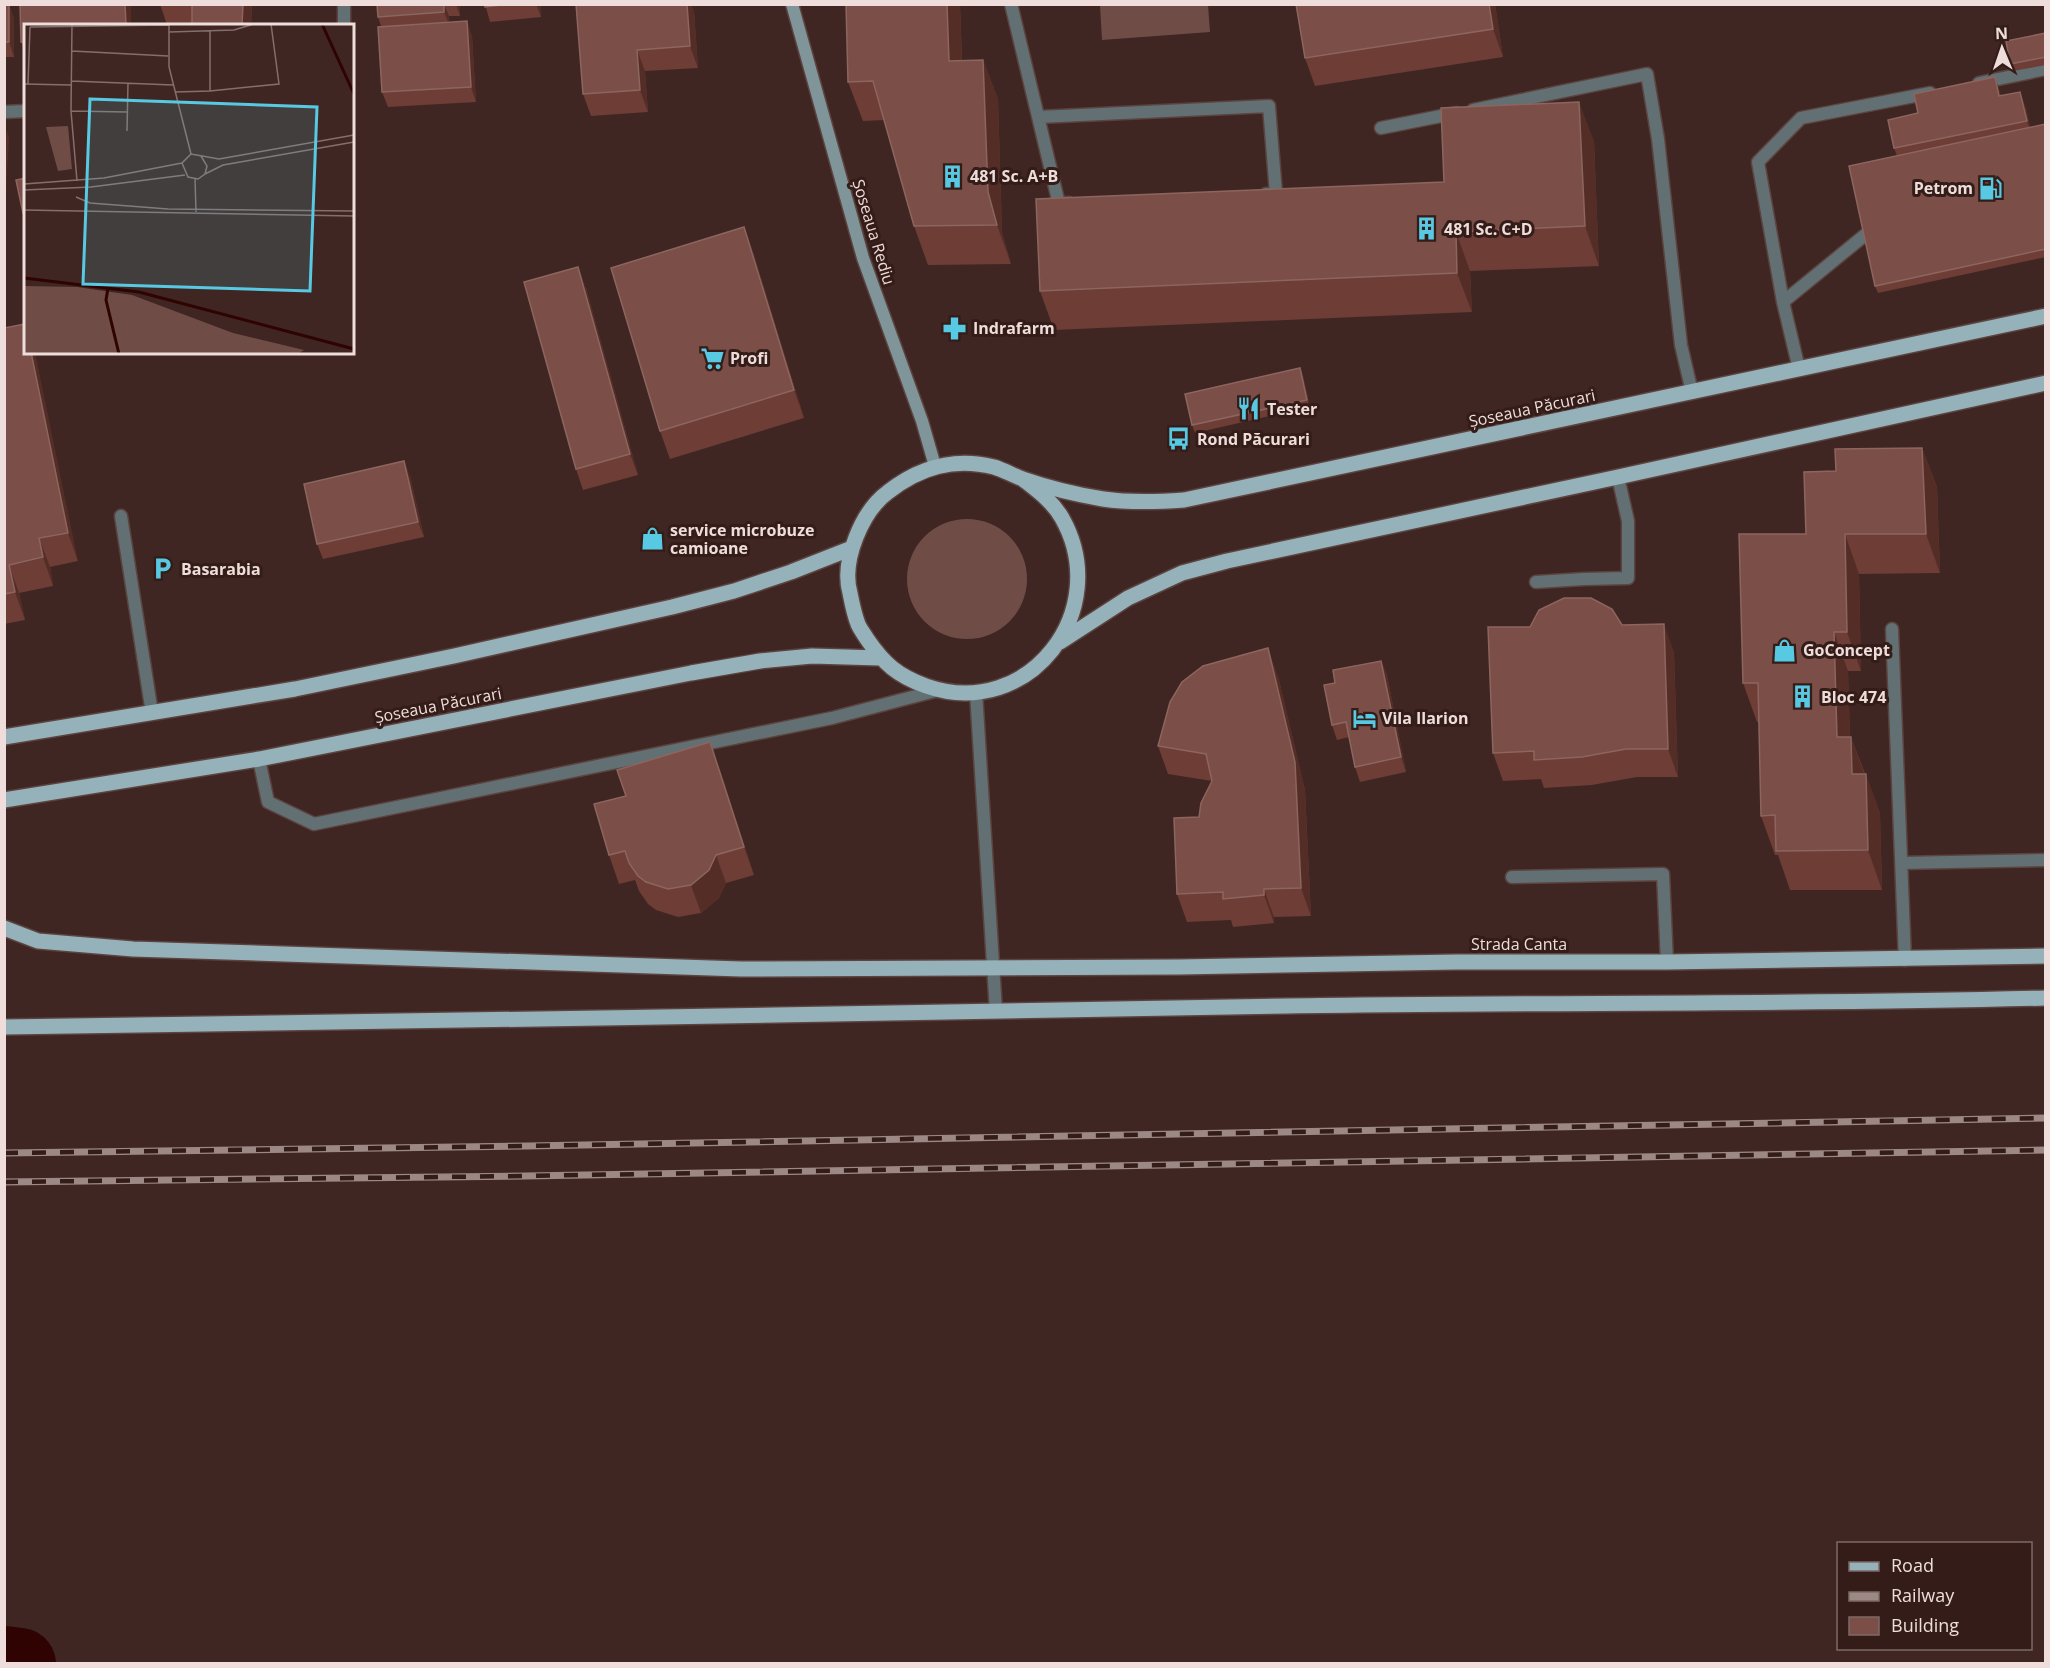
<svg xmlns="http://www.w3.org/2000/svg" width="2050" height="1668" font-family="'Open Sans',sans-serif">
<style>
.green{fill:#704c47}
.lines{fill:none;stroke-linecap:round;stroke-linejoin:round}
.river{stroke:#2f0302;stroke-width:72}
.service-casing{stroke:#5b433f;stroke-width:15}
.minor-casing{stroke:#5b433f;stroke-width:15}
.tertiary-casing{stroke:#5b433f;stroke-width:15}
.secondary-casing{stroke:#5b433f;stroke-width:15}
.primary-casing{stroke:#5b433f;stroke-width:18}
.service{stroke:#627073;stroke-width:12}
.minor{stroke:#627073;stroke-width:12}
.tertiary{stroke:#627073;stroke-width:12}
.secondary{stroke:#7f959a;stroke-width:12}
.primary{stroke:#95b1b9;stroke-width:15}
.rail-casing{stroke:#9c8884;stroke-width:7}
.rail{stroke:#341c19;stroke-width:4.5;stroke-dasharray:14;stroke-linecap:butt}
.wall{fill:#6d3d36}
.shaded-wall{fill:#552d27}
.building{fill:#7b4e48;stroke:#8d655f;stroke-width:1.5}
.labels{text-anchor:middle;stroke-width:6;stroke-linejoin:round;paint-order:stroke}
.poi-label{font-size:16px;font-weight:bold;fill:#eeddda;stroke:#341c19;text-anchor:start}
.street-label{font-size:16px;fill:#eeddda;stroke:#341c19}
.inset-river{fill:none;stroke:#2f0302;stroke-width:3}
.inset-road{fill:none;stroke:#856f6c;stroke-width:1.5}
.view{fill:#58c9e3;fill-opacity:0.15;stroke:#58c9e3;stroke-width:3}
.inset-edge{fill:none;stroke:#eeddda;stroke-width:3}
</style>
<rect width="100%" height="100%" fill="#3f2622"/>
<path class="green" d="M1100,5H1208L1210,32L1102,40Z
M907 579a60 60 0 1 1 120 0a60 60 0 1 1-120 0Z"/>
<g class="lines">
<path class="river" d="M4,1662L20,1664"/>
<defs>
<path id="service" d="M1011,4L1059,204L1069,203
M1979,83L2046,69
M1473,110L1647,74L1658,139L1681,345L1692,392
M1039,117L1269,106L1276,194H1266
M1381,128L1456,113
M1783,302L1865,235
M1799,369L1783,302L1758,162L1801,118L1930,93
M121,516L152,713
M1536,582L1584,579L1628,578V521L1618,477
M1892,629L1905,960
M259,759L268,802L314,824L832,718L939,690
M1902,863L2046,860
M1512,877L1663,874L1667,962"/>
<path id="minor" d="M344,26V4
M4,112L26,111"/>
<path id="tertiary" d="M976,692L996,1012"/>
<path id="secondary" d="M792,4L863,258L922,421L935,466"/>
<path id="primary" d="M1024,480C1038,491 1053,502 1062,518C1114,610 1029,722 926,686C898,676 884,664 867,639C864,634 860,629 858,624C854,614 852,603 850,593C841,561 862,511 888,492C920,467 954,457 994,467C1004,470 1014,476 1023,479C1046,487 1079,495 1103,499C1130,503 1157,502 1184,500L2046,316
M1060,642L1128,598L1182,573L1227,561L1618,477L2046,383
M4,737L295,689L454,656L672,607L734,591L791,572L852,548
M4,800L259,759L691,673L760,661L812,656L880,658
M4,928L38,941L133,949L741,969L1179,967L1456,962H1667L2046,956
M4,1027C432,1023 859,1012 1287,1006C1539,1002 1793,1005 2046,998"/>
</defs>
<use href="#service" class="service-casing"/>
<use href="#minor" class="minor-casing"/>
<use href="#tertiary" class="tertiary-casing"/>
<use href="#secondary" class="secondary-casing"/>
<use href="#primary" class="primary-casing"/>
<use href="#service" class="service"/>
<use href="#minor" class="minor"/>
<use href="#tertiary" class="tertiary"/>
<use href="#secondary" class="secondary"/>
<use href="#primary" class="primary"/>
<defs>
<path id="rail" d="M4,1153L527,1146L2046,1118
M4,1182L525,1176L2046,1150"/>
</defs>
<use href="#rail" class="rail-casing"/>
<use href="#rail" class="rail"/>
</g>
<path class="wall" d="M4,4L9,5L14,19V57H4Z
M20,4H131V26H26V56L21,42Z
M160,4H252L251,26L167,25Z
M377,4H460V16H449V22L472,36L476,102L388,107L382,92L381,26L378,17Z
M485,4H540L541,17L490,22Z
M576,4L694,11L698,68L645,71L648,112L591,116L583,94Z
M846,4H960L962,60H983L998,99L1002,232L1011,264L928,265L914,226L884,120L863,121L848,82Z
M1296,4H1495L1503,57L1315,86L1305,58Z
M2046,33V65L2013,71L2010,64Z
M1995,77L2001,96L2026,107L2030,128L2046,124V257L1878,293L1875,286L1897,156L1894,148L1918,113Z
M1594,141L1599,266L1470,271L1472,312L1054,330L1040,291Z
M744,227L754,255L804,418L670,459L660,431Z
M586,288L638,475L583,490L576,469Z
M4,328L78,561L50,567L53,586L19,593L25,620L4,624Z
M1300,368L1303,376L1310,407L1195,433L1192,425Z
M1922,448L1937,487L1940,573L1859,574L1861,671H1848L1850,737H1851L1880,813L1882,890H1790L1778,855H1775L1761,816L1759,722H1757L1743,683L1806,534L1836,471Z
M410,476L424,537L323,559L317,544Z
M1622,625L1674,652L1678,777H1637L1592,785L1544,788L1541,779L1503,781L1493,753L1530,627Z
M1381,661L1387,675L1406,772L1360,782L1355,767L1349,737L1337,740L1332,725Z
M1278,676L1305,790L1311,916L1274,917V923L1233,927L1231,920L1187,922L1177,894L1199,817L1212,781L1168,774L1158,746Z
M720,770L754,875L726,883L719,898L701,913L678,917L656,910L648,904L639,891L635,880L619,884L609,855Z"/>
<path class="shaded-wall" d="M125,4H131V26H126V24Z
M243,4H252L251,26H243Z
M444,4L449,16L450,27L444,12Z
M456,4H460V16Z
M536,4H540L541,17Z
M687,4H691L694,11L698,68L690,46Z
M947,4H960L963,100L949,61Z
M1489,4H1495L1503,57L1493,29Z
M9,5L14,19V57L9,42Z
M467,21L472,36L476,102L471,87Z
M637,50L645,71L648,112L640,90Z
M983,60L998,99L1002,232L1011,264L997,225L988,192Z
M1995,77L2000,92L2004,111L1999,96Z
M2020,92L2026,107L2032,135L2027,121Z
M1579,102L1594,141L1599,266L1585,226Z
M4,125L9,137L5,215L4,214Z
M744,227L754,255L804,418L794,390Z
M1456,232L1470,271L1472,312L1457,273Z
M578,267L586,288L638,475L630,454Z
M31,352H35L78,561L68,533Z
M1300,368L1303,376L1310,407L1307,400Z
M1922,448L1937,487L1940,573L1926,534Z
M404,461L410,476L424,537L418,522Z
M1845,534L1859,574L1861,671L1847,632Z
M39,538L50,567L53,586L43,557Z
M9,565L19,593L25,620L15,592Z
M1664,624L1674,652L1678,777L1668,749Z
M1834,632L1848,671L1851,776L1837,737Z
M1268,648L1278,676L1305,790L1311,916L1301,888Z
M1381,661L1387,675L1406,772L1401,757Z
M1851,737L1865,776L1852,774Z
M710,742L720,770L754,875L744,847Z
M1866,774L1880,813L1882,890L1868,850Z
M716,855L726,883L719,898L701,913L691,885Z
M1264,889L1274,917V923L1264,895Z"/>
<path class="building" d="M4,4L9,5V42H4Z
M20,4H125L126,24H103V26H26V42H21Z
M192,4H243L242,25L192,24Z
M377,4H444V12L378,17Z
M485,4H510L485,7Z
M576,4H687L690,46L637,50L640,90L583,94Z
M846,4H947L949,61L983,60L988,192L997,225L914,226L873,81L848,82Z
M1296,4H1489L1493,29L1305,58Z
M467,21L471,87L382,92L378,27Z
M2046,33V57L2010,64L2006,41Z
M1995,77L1999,96L2020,92L2027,121L1894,148L1888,120L1918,113L1914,94Z
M1579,102L1585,226L1456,232L1457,273L1040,291L1036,199L1444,182L1441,108Z
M2046,124V249L1875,286L1849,166Z
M26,178V212L23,213L16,180Z
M744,227L794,390L660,431L611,268Z
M578,267L630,454L576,469L524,282Z
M25,324L26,352H31L68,533L39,538L43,557L9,565L15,592L4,594V328Z
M1300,368L1307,400L1192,425L1185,394Z
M1922,448L1926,534H1845L1847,632H1834L1837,737H1851L1852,774H1866L1868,850L1776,851L1775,815L1761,816L1758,683H1743L1739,534H1806L1804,472L1836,471L1835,449Z
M404,461L418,522L317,544L304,484Z
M1564,598H1591L1612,609L1622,625L1664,624L1668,749H1626L1582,757L1534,760V751L1493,753L1488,627H1530L1539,610Z
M1268,648L1295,762L1301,888L1264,889V895L1223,899V892L1177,894L1174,818L1199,817L1201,803L1212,781L1206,754L1158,746L1170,702L1182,682L1203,666Z
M1381,661L1401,757L1355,767L1346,722L1332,725L1324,685L1335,683L1333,670Z
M710,742L744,847L716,855L709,870L691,885L668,889L646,882L638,876L629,863L625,851L609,855L594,804L626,796L617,770Z"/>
<defs>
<symbol id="building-bare" viewBox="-9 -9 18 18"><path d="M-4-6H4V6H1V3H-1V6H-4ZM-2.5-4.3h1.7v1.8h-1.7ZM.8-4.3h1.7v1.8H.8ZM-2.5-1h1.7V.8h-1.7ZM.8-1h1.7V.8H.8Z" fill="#58c9e3" stroke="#341c19" stroke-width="2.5" paint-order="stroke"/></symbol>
<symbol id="fuel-bare" viewBox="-9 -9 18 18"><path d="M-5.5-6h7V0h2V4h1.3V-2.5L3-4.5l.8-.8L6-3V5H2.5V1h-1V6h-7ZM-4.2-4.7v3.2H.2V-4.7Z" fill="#58c9e3" stroke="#341c19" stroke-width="2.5" paint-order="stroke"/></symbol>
<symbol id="pharmacy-bare" viewBox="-9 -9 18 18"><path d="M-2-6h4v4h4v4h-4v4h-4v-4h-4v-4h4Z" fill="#58c9e3" stroke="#341c19" stroke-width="2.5" paint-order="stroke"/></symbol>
<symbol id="supermarket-bare" viewBox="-9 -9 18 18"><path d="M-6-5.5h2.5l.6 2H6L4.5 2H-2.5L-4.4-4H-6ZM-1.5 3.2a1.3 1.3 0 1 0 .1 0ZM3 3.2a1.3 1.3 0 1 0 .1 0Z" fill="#58c9e3" stroke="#341c19" stroke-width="2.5" paint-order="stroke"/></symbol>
<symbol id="restaurant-bare" viewBox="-9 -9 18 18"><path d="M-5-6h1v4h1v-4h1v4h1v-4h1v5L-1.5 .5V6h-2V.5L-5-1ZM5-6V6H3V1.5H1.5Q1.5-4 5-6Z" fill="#58c9e3" stroke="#341c19" stroke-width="2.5" paint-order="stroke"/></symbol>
<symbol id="bus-bare" viewBox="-9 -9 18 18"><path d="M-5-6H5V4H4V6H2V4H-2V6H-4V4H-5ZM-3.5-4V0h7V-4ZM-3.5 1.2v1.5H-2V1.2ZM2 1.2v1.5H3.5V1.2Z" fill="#58c9e3" stroke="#341c19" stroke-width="2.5" paint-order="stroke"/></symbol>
<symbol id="shop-bare" viewBox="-9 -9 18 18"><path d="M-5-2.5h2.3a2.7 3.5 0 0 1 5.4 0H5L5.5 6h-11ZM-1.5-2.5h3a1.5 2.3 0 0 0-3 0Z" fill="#58c9e3" stroke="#341c19" stroke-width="2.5" paint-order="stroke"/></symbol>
<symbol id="parking-bare" viewBox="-9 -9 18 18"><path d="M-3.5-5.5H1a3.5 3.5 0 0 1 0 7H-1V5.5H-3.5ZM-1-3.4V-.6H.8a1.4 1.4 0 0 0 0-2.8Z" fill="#58c9e3" stroke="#341c19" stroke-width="2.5" paint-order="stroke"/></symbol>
<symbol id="hotel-bare" viewBox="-9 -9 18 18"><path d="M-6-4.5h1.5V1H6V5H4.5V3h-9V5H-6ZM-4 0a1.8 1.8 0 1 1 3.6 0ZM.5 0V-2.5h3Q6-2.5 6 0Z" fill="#58c9e3" stroke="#341c19" stroke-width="2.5" paint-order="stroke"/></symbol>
</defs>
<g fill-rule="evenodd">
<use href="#building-bare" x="936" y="160" width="33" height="33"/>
<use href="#fuel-bare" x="1974" y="172" width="33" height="33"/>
<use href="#building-bare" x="1410" y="212" width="33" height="33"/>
<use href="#pharmacy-bare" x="938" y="312" width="33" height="33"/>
<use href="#supermarket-bare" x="696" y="342" width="33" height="33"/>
<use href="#restaurant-bare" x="1232" y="392" width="33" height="33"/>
<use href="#bus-bare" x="1162" y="422" width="33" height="33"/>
<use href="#shop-bare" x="636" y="522" width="33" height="33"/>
<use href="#parking-bare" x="146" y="552" width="33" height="33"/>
<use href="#shop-bare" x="1768" y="634" width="33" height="33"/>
<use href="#building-bare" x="1786" y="680" width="33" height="33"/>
<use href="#hotel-bare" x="1348" y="702" width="33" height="33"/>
</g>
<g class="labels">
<g class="poi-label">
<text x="970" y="182">481 Sc. A+B</text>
<text x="1973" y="194" text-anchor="end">Petrom</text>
<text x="1444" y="235">481 Sc. C+D</text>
<text x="973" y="334">Indrafarm</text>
<text x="730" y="364">Profi</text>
<text x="1267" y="415">Tester</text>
<text x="1197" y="445">Rond Păcurari</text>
<text x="670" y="536">service microbuze<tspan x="670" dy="18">camioane</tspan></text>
<text x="181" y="575">Basarabia</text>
<text x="1803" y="656">GoConcept</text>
<text x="1821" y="703">Bloc 474</text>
<text x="1382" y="724">Vila Ilarion</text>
</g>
<g class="street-label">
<text transform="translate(874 232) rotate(73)" y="6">Șoseaua Rediu</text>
<text transform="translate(1532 408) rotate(-12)" y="6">Șoseaua Păcurari</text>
<text transform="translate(438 705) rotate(-11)" y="6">Șoseaua Păcurari</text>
<text x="1519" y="950">Strada Canta</text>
</g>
</g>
<g transform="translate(24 24)">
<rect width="330" height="330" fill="#3f2622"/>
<path d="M44,102L48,145L34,147L22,103ZM0,262L53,263L108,271L209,309L280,326L274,330H0Z" fill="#704c47"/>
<path class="inset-river" d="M298,0L330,70M0,254L115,268L330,325M84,264L82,276L95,330"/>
<path class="inset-road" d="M48,0L47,87L53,157M145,0V43L167,130M6,3L145,1M145,8L210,6L230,0M48,27L144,32M47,57L149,61M0,60L47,61M4,60L6,3M186,67L255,60L247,0M151,68L186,67V7M47,87L103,88M103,107L104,59M177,132L183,142L181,150L174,155L164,153L158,139L167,130L195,135L330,111M181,150L199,141L330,118M171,155L172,188M0,160L80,154L158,139M0,166L67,163L161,151M52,173L66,179L144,185L330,187M0,186L330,192"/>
<path class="view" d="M66,75L293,83L286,267L59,260Z"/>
<rect width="330" height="330" class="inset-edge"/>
</g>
<rect width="2050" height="1668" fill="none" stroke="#eeddda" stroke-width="12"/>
<rect x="1837" y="1542" width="195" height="108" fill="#341c19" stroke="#7e6966" stroke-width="1.5"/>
<rect x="1849" y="1562" width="30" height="9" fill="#95b1b9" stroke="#7e6966" stroke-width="1.5"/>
<text x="1891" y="1572" font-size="18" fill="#eeddda">Road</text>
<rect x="1849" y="1592" width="30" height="9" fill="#9c8884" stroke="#7e6966" stroke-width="1.5"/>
<text x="1891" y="1602" font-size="18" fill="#eeddda">Railway</text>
<rect x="1849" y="1617" width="30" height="18" fill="#7b4e48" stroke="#7e6966" stroke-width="1.5"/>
<text x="1891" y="1632" font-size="18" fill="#eeddda">Building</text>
<g transform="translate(2002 48) rotate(358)" stroke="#341c19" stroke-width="4.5" paint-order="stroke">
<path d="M0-4.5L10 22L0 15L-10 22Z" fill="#eeddda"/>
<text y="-9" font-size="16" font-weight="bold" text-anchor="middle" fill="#eeddda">N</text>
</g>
</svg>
